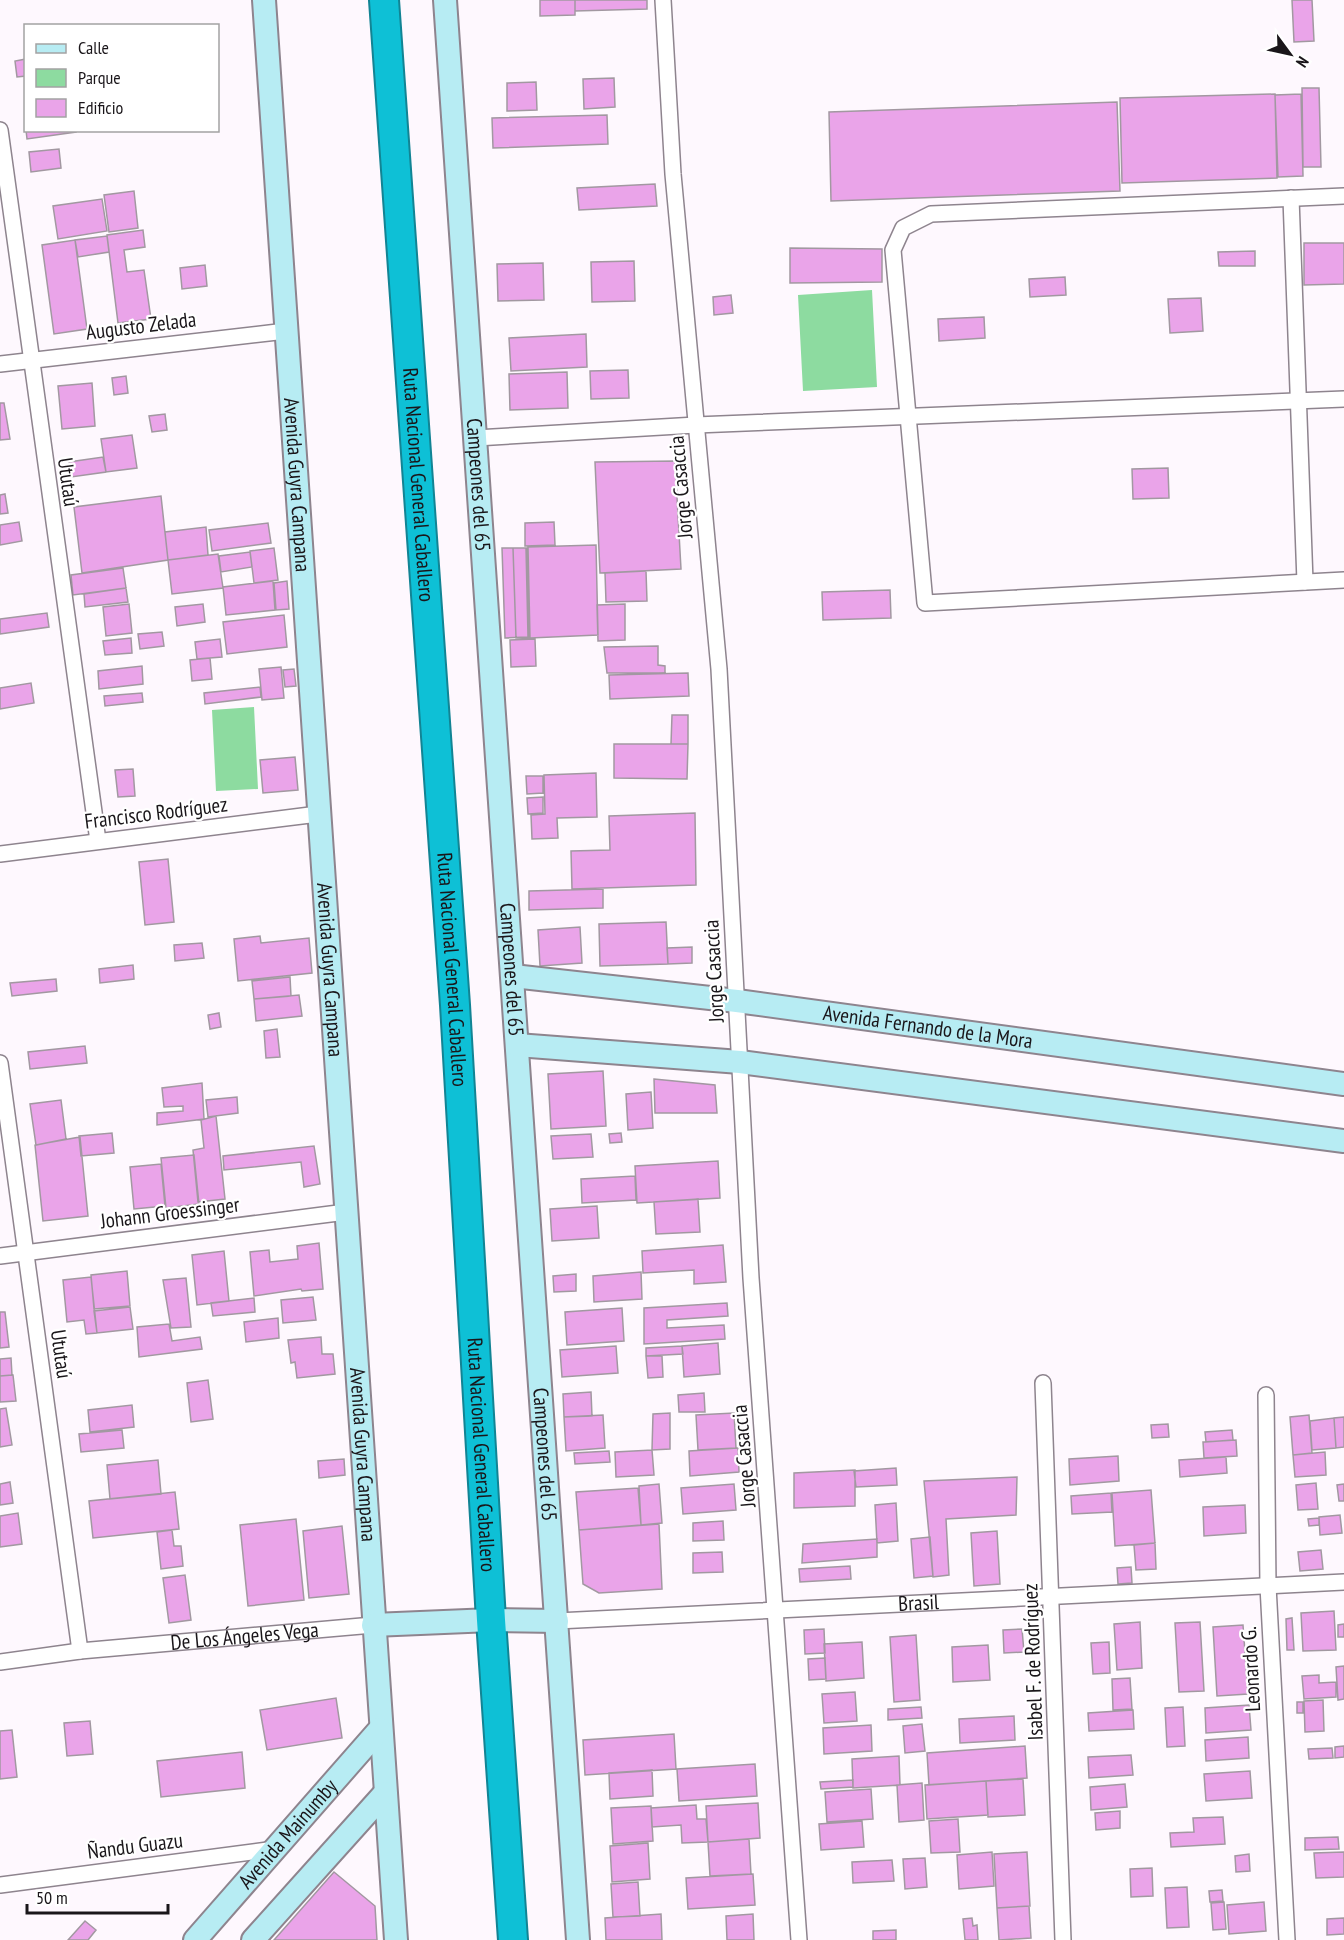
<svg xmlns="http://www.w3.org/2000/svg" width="1344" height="1940" font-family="'PT Sans Narrow',sans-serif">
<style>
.green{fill:#8ddba0}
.building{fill:#eaa4e9;stroke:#a298a1;stroke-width:1.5}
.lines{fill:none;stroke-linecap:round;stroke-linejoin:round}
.street-casing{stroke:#8e848e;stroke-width:18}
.secondary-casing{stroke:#8e848e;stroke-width:26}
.highway-casing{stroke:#128494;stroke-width:32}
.street{stroke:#fff;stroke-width:15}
.secondary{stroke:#b7ecf3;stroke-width:22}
.highway{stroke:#0ec0d6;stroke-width:28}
.labels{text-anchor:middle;stroke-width:4.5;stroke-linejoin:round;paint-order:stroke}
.street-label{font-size:21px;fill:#1a161a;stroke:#fff}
</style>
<rect width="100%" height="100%" fill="#fef8fe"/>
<path class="green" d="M872,290L877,387L803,391L798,295Z
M254,707L258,789L216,791L212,710Z"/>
<path class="building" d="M540,0H575V15L540,16Z
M575,0H647V9L575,11Z
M1292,0H1312L1314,41L1294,42Z
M26,59V76L17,77L15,61Z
M614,78L615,107L584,109L583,79Z
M536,82L537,110L507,111V83Z
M1302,88H1319L1321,167H1303Z
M1275,94L1277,178L1122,183L1120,98Z
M1301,94L1303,176L1278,177L1275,95Z
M1117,102L1120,191L831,201L829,112Z
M607,115L608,144L493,148L492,118Z
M26,130H76V132L27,139Z
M59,149L61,168L31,172L29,152Z
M655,184L657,206L579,210L577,188Z
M134,191L138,228L109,232L104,195Z
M102,199L107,231L58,239L53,206Z
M143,230L145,247L124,250L127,272L144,270L151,319L118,323L107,235Z
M107,236L109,252L78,257L75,240Z
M75,240L87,329L54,334L42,245Z
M1304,243H1344V284L1304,285Z
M790,248L882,249V282L790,283Z
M1255,251V266H1219L1218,252Z
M634,261L635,301L592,302L591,262Z
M543,263L544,300L498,301L497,264Z
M205,265L207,286L182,289L180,268Z
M1065,277L1066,295L1030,297L1029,279Z
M731,295L733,313L714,315L713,297Z
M1201,298L1203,331L1170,333L1168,299Z
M984,317L985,338L939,341L938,319Z
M586,334L587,367L511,371L509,338Z
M628,370L629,398L591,399L590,371Z
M567,372L568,408L510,410L509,374Z
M126,376L128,393L114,395L112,378Z
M92,383L95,426L62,429L58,386Z
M0,403H4L10,439L0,440Z
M165,414L167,430L152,432L149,416Z
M132,435L137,468L106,472L101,439Z
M103,457L106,472L71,477L69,462Z
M675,461L681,569L600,573L595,462Z
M1168,468L1169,498L1133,499L1132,469Z
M5,494L8,513L0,514V495Z
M161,496L168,560L82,573L74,507Z
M19,522L22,541L0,545V525Z
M554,522L555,545L525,546V523Z
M268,523L271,543L212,551L209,530Z
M206,527L208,555L168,560L165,532Z
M596,545L598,635L530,638L528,547Z
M274,548L278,580L254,583L250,551Z
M502,548H526L528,637L505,638Z
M513,548H527L529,638H516Z
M250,552L252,567L221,572L219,556Z
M218,554L223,588L172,594L168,560Z
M123,568L126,588L73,595L71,575Z
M646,571L647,601L606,602L605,573Z
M273,581L275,610L226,615L223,587Z
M287,581L289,609L276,610L274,583Z
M126,588L128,602L85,607L84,594Z
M890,590L891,618L823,620L822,592Z
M129,604L132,633L106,636L103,607Z
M203,604L205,622L177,626L175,607Z
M625,604V640L598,641L597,605Z
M47,613L49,627L0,634V619Z
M284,615L287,647L227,654L223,622Z
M162,632L164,646L140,649L138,634Z
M131,638L132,653L105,655L103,641Z
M220,639L222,657L197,659L195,642Z
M535,639L536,666L511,667L510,640Z
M658,646V665L665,666V673H607L604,647Z
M210,658L212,679L192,681L190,660Z
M142,666L143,684L99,689L98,671Z
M281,667L284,698L262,700L259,669Z
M294,669L296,686L285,687L283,670Z
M688,673L689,696L610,699L609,675Z
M31,683L34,703L0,709V688Z
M260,687L261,697L205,704L204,693Z
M142,693L143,702L105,706L104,696Z
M672,715H688V744H671Z
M614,744H688L687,779L614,778Z
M295,757L298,790L263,793L260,760Z
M133,769L135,796L118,797L115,770Z
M596,773L597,817L557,818L558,838L532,839L531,815L545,814L544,775Z
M526,776H543V793L527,794Z
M543,797V813L528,814L527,798Z
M695,813L696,885L572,889L571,851L610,850L609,816Z
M168,859L174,922L145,925L139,862Z
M603,889V908L529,910V891Z
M666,922L668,964L600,966L599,924Z
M580,927L582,963L540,966L538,930Z
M260,936L261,943L309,938L312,973L238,981L234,939Z
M202,943L204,958L175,961L174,945Z
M692,947V963L668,964L667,948Z
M133,965L134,979L100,983L99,969Z
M290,977L291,996L254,999L252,981Z
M56,979L57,991L12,996L10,983Z
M299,995L302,1016L256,1021L254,999Z
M219,1013L221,1027L210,1029L208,1015Z
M277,1029L280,1057L266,1058L264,1031Z
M85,1046L87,1063L30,1069L28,1052Z
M603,1071L606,1126L551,1129L548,1074Z
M654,1079L715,1085L717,1113H655Z
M202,1083L204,1119L157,1125V1113L183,1111V1106L164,1107L162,1088Z
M651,1092L653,1128L628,1130L626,1094Z
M237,1097L238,1113L208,1117L206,1100Z
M61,1100L66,1139L36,1145L30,1104Z
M216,1116L225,1199L198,1202L193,1150L204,1148L201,1120Z
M112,1133L114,1153L81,1156L79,1136Z
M621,1133L622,1142L610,1143L609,1134Z
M591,1134L593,1157L553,1159L551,1136Z
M80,1137L88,1216L43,1221L35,1145Z
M314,1146L320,1184L304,1187L301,1162L224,1170L223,1156Z
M194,1155L199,1204L166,1208L161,1158Z
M718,1161L720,1198L637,1203L635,1166Z
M161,1164L165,1206L134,1209L130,1167Z
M635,1176L636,1200L582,1203L581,1179Z
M698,1199L700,1232L656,1234L654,1202Z
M597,1206L599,1238L552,1241L550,1209Z
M319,1243L323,1289L302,1291L301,1289L254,1296L250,1252L269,1250L270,1262L298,1259L297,1246Z
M723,1245L726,1282L694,1284V1270L643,1273L642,1251Z
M224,1251L229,1301L197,1305L192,1255Z
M127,1271L130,1306L94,1309L91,1275Z
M641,1272L642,1299L594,1302L593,1276Z
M576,1274V1291L554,1292L553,1276Z
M91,1277L97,1333L86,1334L84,1320L67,1322L63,1280Z
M186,1278L191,1327L171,1328L163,1280Z
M313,1297L316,1320L283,1323L281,1300Z
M254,1298L255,1312L213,1316L211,1303Z
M727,1303L728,1316L667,1320V1328L724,1325L725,1339L644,1344V1308Z
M130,1307L133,1329L97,1333L94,1311Z
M622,1308L624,1341L567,1345L565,1312Z
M0,1312H5L9,1347L0,1348Z
M278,1318L279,1338L246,1342L244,1322Z
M169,1324L172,1341L200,1337L202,1349L139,1357L137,1327Z
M321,1337L322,1354H333L335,1374L297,1378L295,1362L291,1363L288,1340Z
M718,1343L720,1374L684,1377L682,1346Z
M616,1346L618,1373L562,1377L560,1350Z
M682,1346L683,1354L646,1356V1348Z
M646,1356H662L663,1377L648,1378Z
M11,1358L12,1375L0,1376V1359Z
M13,1375L16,1401L0,1402V1376Z
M208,1380L213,1419L191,1422L187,1383Z
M591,1392L592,1416L564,1417L563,1394Z
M704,1393L705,1412H679L678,1395Z
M132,1405L134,1427L90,1432L88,1410Z
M6,1408L12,1445L0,1447V1409Z
M670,1413V1449L652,1450L653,1414Z
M734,1413L736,1448L698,1450L696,1415Z
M603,1415L605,1448L566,1451L564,1417Z
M1309,1415L1312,1453L1293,1455L1290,1417Z
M1344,1417V1447L1336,1448L1334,1418Z
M1334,1418L1336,1448L1312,1450L1310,1421Z
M1168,1424L1169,1437L1152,1438L1151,1425Z
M122,1430L124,1448L81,1452L79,1434Z
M1232,1430L1233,1440L1206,1442L1205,1432Z
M1236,1440L1237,1456L1204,1458L1203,1442Z
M738,1448L739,1472L690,1476L689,1451Z
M652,1450L654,1475L616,1477L615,1452Z
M609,1451L610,1462L575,1464L574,1453Z
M1325,1452L1326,1475L1295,1477L1293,1455Z
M1118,1456L1119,1481L1070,1485L1069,1459Z
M1226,1457L1227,1473L1180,1477L1179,1460Z
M344,1459L345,1475L319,1478L318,1461Z
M158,1460L161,1494L110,1499L107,1465Z
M896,1468L897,1485L856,1487L854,1471Z
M855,1470V1506L794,1508V1473Z
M1017,1477L1016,1515L946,1519L949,1575L933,1577L924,1481Z
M10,1482L13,1503L0,1505V1484Z
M1316,1483L1318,1509L1298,1510L1296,1485Z
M659,1484L662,1523L641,1525L639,1486Z
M734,1484L736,1510L683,1514L681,1488Z
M1344,1484V1501H1339L1337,1485Z
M638,1488L641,1525L579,1530L576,1492Z
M1151,1490L1155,1543L1115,1546L1112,1493Z
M175,1492L179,1529L93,1538L89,1501Z
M1111,1493L1112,1512L1072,1514L1071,1496Z
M896,1503L898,1541L877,1543L875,1505Z
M1245,1505L1246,1533L1204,1536L1203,1507Z
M18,1513L22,1544L0,1547V1516Z
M1340,1515L1342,1533L1320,1535L1319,1517Z
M1319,1518V1525L1309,1526L1308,1519Z
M296,1519L304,1600L248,1606L240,1525Z
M723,1521L724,1540L693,1541V1523Z
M659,1524L662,1589L599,1593L583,1584L579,1530Z
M342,1526L349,1594L309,1598L303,1531Z
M172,1530L174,1546H181L183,1566L161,1569L157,1532Z
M997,1531L1000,1584L974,1586L971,1533Z
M930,1537L933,1576L914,1578L911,1539Z
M877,1539V1557L802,1563L803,1544Z
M1155,1543L1156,1569L1136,1570L1134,1545Z
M1321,1550L1323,1569L1300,1571L1298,1552Z
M722,1552L723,1572L693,1573V1553Z
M850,1566L851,1579L800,1582L799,1569Z
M1131,1567L1132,1583L1118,1584L1117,1568Z
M185,1575L191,1620L169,1623L163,1578Z
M1334,1611L1336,1650L1303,1651L1301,1613Z
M1292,1618L1294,1650H1287L1286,1619Z
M1140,1622L1142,1668L1117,1670L1114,1624Z
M1200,1622L1204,1691L1179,1692L1175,1623Z
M1344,1624V1637H1338V1625Z
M1243,1625L1248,1694L1217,1696L1213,1627Z
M824,1629L825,1653L805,1654L804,1630Z
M1022,1629L1024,1652L1004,1653L1003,1630Z
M916,1635L920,1700L894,1702L890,1637Z
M862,1642L864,1678L826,1681L824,1644Z
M1109,1642L1110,1673L1093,1674L1091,1643Z
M988,1645L990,1680L953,1682L952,1647Z
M825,1658L826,1679L809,1680L808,1659Z
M1344,1666V1699L1338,1700L1336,1667Z
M1319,1675V1683L1336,1682V1697L1304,1699L1302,1676Z
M1130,1678L1132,1709L1113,1710L1112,1679Z
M855,1692L857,1721L824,1723L822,1694Z
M336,1698L342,1738L267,1750L260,1710Z
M1323,1700L1324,1731L1305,1732L1304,1701Z
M1297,1702H1303V1713H1297Z
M1249,1705L1251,1730L1206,1733L1205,1708Z
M921,1707L922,1718L888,1720V1709Z
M1183,1707L1185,1746L1167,1747L1165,1708Z
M1133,1710L1134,1729L1089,1731L1088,1713Z
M1014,1716L1015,1740L960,1743L959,1719Z
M90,1721L93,1754L67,1756L64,1723Z
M922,1724L925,1751L905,1753L903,1726Z
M871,1725L872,1751L824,1754L823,1728Z
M12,1730L17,1777L0,1779V1731Z
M674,1734L676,1769L585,1775L583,1740Z
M1248,1737L1249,1758L1206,1761L1205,1740Z
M1025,1746L1027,1778L929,1785L927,1753Z
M1344,1746V1757L1335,1758V1747Z
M1332,1748L1333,1758L1309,1759L1308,1749Z
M242,1752L245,1788L161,1797L157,1761Z
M1131,1755L1133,1775L1089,1778L1088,1757Z
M899,1756L900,1785L853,1788L852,1759Z
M755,1764L757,1796L679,1801L677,1769Z
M652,1770L653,1796L610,1799L609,1773Z
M1250,1771L1252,1798L1206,1801L1204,1774Z
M1023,1779L1025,1815L988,1817L986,1781Z
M853,1780V1787L821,1789L820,1782Z
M986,1781L988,1815L927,1819L925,1785Z
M922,1783L924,1820L899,1822L897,1785Z
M1125,1784L1127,1807L1091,1810L1090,1787Z
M871,1789L873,1819L827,1822L825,1792Z
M758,1803L760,1838L708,1842L706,1806Z
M696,1805L697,1819H706L708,1842L682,1843L681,1825L652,1827L651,1808Z
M651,1806L653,1841L613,1844L611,1808Z
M1120,1811V1828L1096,1830L1095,1813Z
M1223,1817L1225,1844L1171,1847L1170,1833L1194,1832L1193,1818Z
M958,1819L960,1852L931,1853L929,1821Z
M862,1821L864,1847L821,1850L819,1824Z
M1338,1837L1339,1849L1305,1850V1838Z
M749,1839L751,1874L710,1876L708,1842Z
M648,1843L650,1879L612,1882L610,1846Z
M992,1852L994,1886L959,1889L957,1855Z
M1027,1852L1030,1906L997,1908L994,1854Z
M1344,1852V1877L1316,1878L1314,1853Z
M1249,1854L1250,1871L1236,1872L1235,1856Z
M925,1858L927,1887L905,1889L903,1859Z
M892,1860L894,1881L853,1883L852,1862Z
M1152,1868L1153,1896L1131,1897L1130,1869Z
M334,1872L375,1906L377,1940H274Z
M753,1874L755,1905L688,1909L686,1878Z
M638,1882L640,1916L613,1917L611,1884Z
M1187,1887L1189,1927L1167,1928L1165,1888Z
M1222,1890L1223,1901L1210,1902L1209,1891Z
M1224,1902L1226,1929L1213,1930L1211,1903Z
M1264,1902L1266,1931L1229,1934L1227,1905Z
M1029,1906L1031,1938L999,1940L997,1908Z
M661,1914L662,1940H606L605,1918Z
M753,1914L754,1940H727L726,1916Z
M972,1918L973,1926L977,1925L978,1940H965L963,1919Z
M1344,1918V1934L1327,1935V1919Z
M85,1921L96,1930L88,1940H68Z
M896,1930V1940H873V1931Z"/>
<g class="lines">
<defs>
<g id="street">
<path d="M663,0L673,174L719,669L751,1278L799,1940"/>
<path d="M0,130L98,841"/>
<path d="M1344,196L931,214L903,228L893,250L925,603L1344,580"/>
<path d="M1291,198L1305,582"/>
<path d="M0,364L286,331"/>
<path d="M476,438L696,425L1344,399"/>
<path d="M0,854L318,814"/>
<path d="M0,1063L80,1651"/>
<path d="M0,1256L346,1212"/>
<path d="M1043,1383L1063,1940"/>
<path d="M1266,1395L1268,1586L1287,1940"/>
<path id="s1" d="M557,1621L1344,1582"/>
<path id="s2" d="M0,1662L80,1651L373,1625"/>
<path d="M0,1885L275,1849"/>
</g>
<g id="secondary">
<path id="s3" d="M264,0L396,1940"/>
<path id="s4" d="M445,0L578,1940"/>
<path id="s5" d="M513,976L737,1001L1344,1084"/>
<path d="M517,1045L740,1062L1344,1141"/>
<path d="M373,1625L491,1620L557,1621"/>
<path id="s6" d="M195,1940L380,1729"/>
<path d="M253,1940L385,1793"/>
</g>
<g id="highway">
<path id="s7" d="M384,0L455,1005L491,1620L513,1940"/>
</g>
</defs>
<use href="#street" class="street-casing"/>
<use href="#secondary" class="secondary-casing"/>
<use href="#highway" class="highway-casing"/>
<use href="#street" class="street"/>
<use href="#secondary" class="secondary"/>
<use href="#highway" class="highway"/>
</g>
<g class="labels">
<g class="street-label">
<text transform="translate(141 326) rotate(-7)" y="7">Augusto Zelada</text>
<text transform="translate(68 482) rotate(82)" y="7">Ututaú</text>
<text dy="7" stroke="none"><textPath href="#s3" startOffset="486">Avenida Guyra Campana</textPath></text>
<text dy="7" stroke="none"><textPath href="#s7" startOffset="486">Ruta Nacional General Caballero</textPath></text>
<text dy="7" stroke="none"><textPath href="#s4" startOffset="486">Campeones del 65</textPath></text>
<text transform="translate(681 487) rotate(-95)" y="7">Jorge Casaccia</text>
<text transform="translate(156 813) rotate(-7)" y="7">Francisco Rodríguez</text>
<text dy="7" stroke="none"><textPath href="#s3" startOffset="972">Avenida Guyra Campana</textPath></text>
<text dy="7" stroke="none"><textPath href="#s7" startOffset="972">Ruta Nacional General Caballero</textPath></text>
<text dy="7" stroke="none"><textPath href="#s4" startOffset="972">Campeones del 65</textPath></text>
<text transform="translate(714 971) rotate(-93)" y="7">Jorge Casaccia</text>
<text dy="7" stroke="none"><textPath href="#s5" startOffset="418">Avenida Fernando de la Mora</textPath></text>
<text transform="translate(170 1213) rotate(-7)" y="7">Johann Groessinger</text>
<text transform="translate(61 1354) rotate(82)" y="7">Ututaú</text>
<text dy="7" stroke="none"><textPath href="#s3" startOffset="1458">Avenida Guyra Campana</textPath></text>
<text dy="7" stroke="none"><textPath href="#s7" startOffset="1458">Ruta Nacional General Caballero</textPath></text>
<text dy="7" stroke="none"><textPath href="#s4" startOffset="1458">Campeones del 65</textPath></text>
<text transform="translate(744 1456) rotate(-95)" y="7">Jorge Casaccia</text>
<text dy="7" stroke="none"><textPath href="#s1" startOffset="362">Brasil</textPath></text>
<text dy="7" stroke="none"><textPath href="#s2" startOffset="246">De Los Ángeles Vega</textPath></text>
<text transform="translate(1033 1662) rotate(-92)" y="7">Isabel F. de Rodríguez</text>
<text transform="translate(1251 1669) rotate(-93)" y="7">Leonardo G.</text>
<text dy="7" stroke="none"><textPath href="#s6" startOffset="141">Avenida Mainumby</textPath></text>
<text transform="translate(135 1846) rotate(-7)" y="7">Ñandu Guazu</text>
</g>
</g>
<rect x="24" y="24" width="195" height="108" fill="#ffffff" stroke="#a3a2a3" stroke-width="1.5"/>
<rect x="36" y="44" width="30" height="9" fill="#b7ecf3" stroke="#a3a2a3" stroke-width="1.5"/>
<text x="78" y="54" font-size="18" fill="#1a161a">Calle</text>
<rect x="36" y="69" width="30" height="18" fill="#8ddba0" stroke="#a3a2a3" stroke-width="1.5"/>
<text x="78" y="84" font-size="18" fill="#1a161a">Parque</text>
<rect x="36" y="99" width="30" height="18" fill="#eaa4e9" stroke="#a3a2a3" stroke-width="1.5"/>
<text x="78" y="114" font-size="18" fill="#1a161a">Edificio</text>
<g transform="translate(1290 54) rotate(123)" stroke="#ffffff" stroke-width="4.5" paint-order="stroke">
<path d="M0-4.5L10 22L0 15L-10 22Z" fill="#1a161a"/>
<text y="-9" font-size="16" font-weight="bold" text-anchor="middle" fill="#1a161a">N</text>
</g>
<path d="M27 1904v9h141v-9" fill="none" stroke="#1a161a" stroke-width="3"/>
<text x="36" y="1904" font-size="18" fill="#1a161a" stroke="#ffffff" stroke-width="4.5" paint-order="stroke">50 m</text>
</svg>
